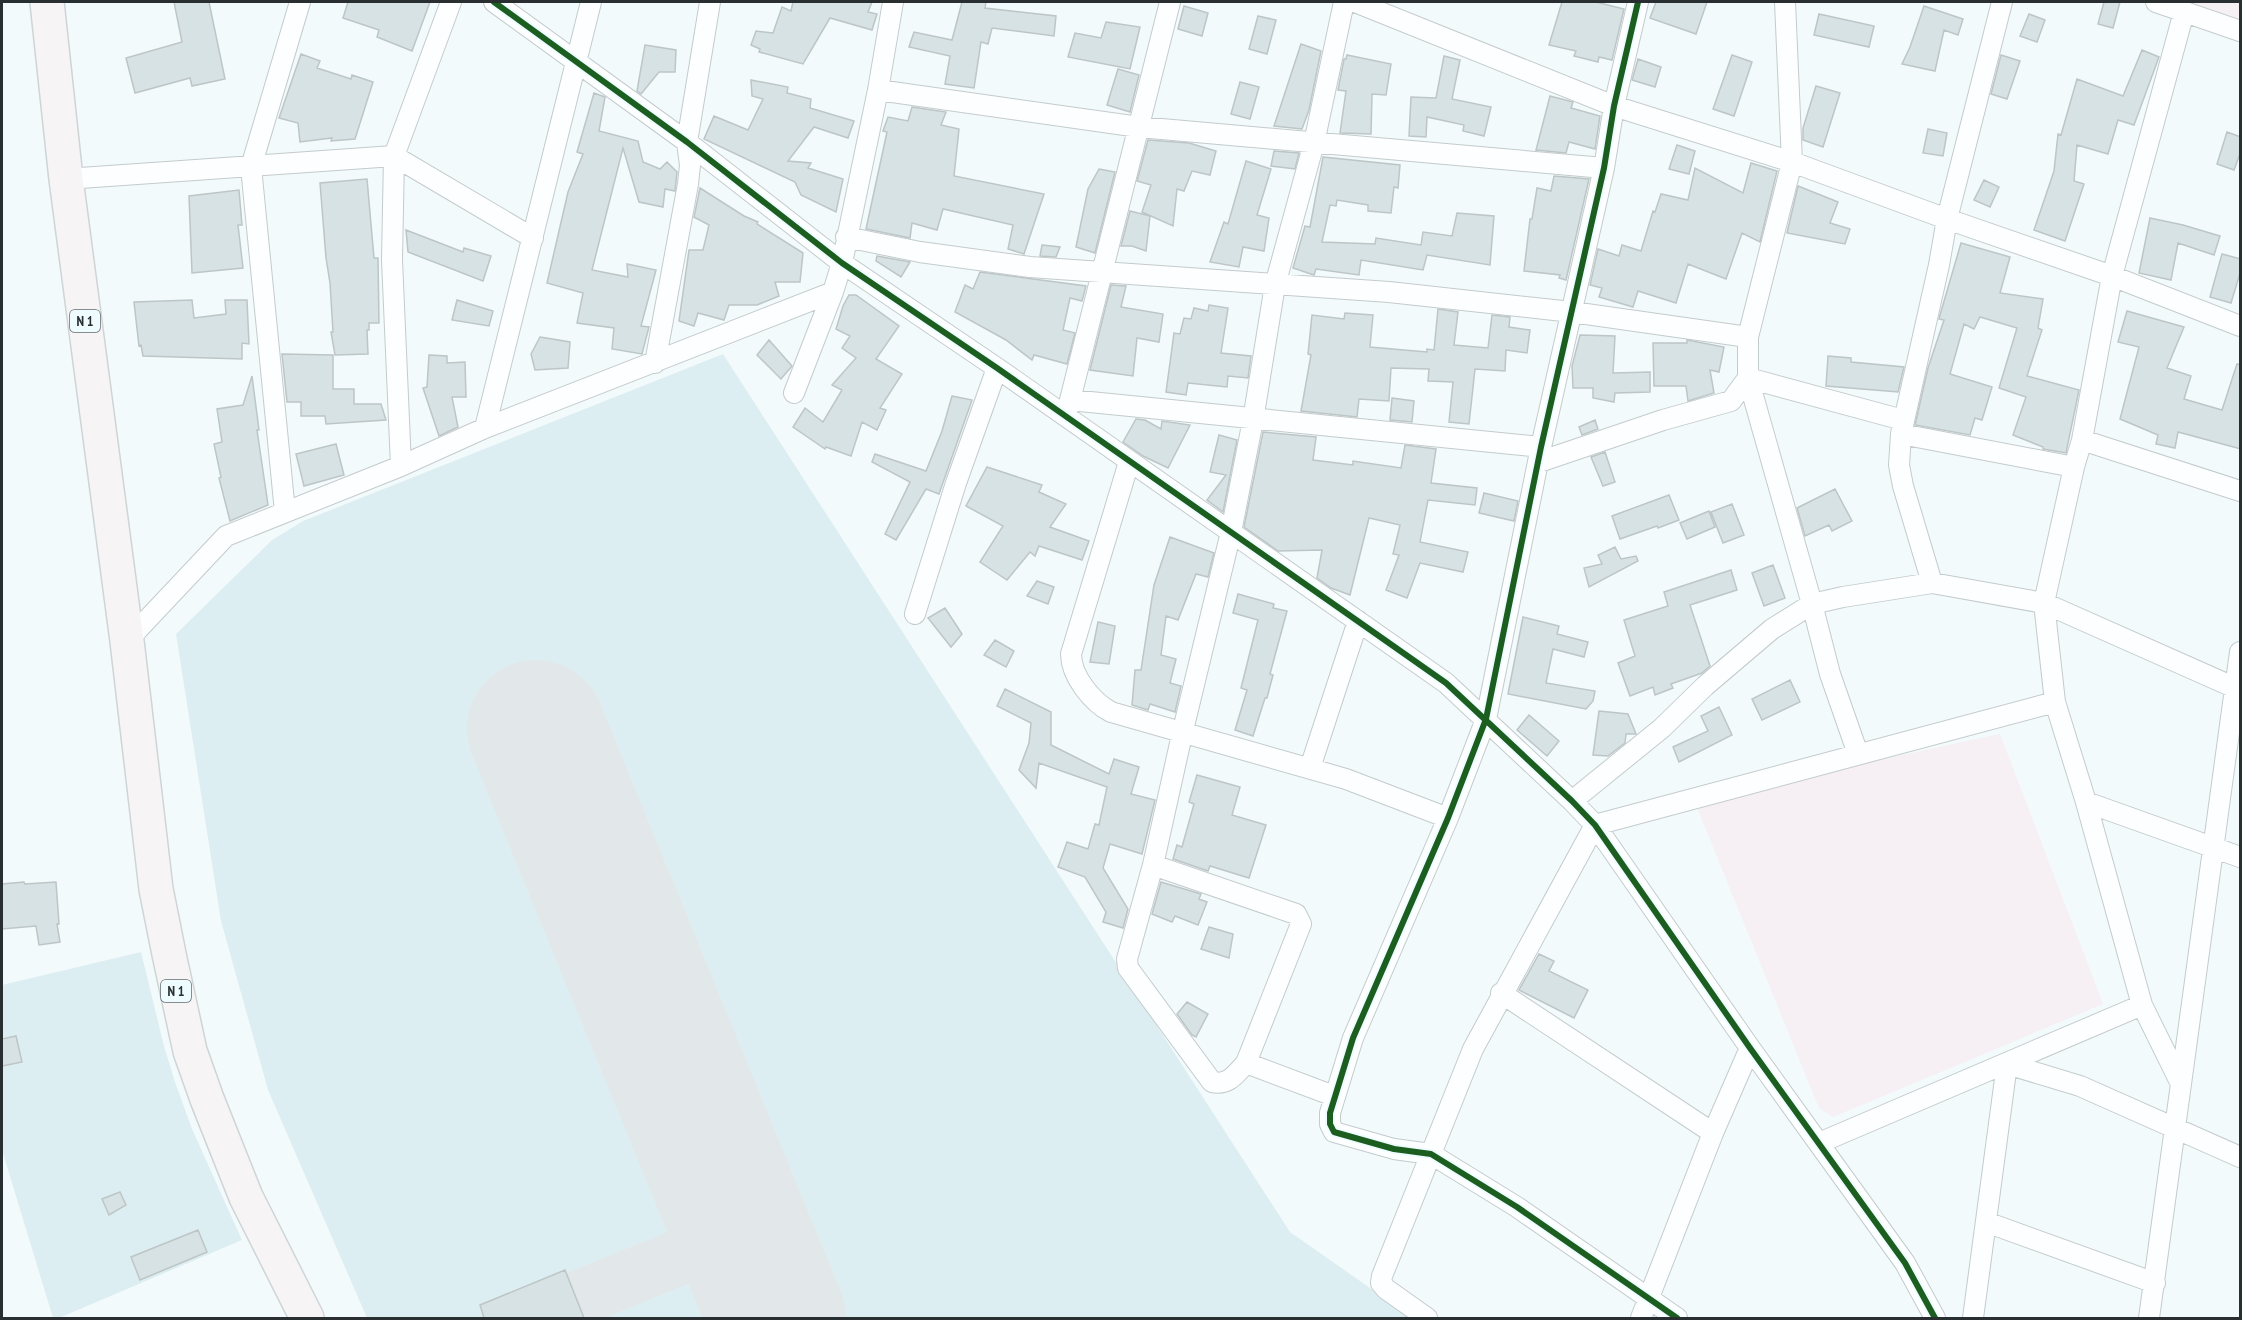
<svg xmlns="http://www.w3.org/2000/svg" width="2242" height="1320" font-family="'PT Sans Narrow',sans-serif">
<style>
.built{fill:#ddeef2}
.green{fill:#f6eff3}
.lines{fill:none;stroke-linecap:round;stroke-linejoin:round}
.taxiway{stroke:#e2e8ea;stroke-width:56}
.runway{stroke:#e2e8ea;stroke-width:138}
.building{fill:#d6e2e4;stroke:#bec5c6;stroke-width:1.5}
.minor-casing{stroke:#c4cbcc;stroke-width:22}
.trunk-casing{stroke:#cfd4d5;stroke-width:36}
.minor{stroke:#fdfeff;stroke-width:20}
.trunk{stroke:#f6f4f5;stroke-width:33}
.cycleway-casing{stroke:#effcff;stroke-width:10}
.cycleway{stroke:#1b5e20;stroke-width:6}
.labels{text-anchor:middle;stroke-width:4.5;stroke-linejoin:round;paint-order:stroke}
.shield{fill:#effcff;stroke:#646c6e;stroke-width:1.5}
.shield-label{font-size:14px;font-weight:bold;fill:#292f30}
</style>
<rect width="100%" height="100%" fill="#f2fafc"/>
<path class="built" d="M723,354L1290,1232L1413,1318H367L268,1090L221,921L176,634L272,540L303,521Z
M141,952L164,1046L175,1082L192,1129L242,1240L59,1318H53L2,1150V985Z"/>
<path class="green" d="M2185,2H2240V39H2235Z
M2000,734L2103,1004L1833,1117L1819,1108L1694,800Z"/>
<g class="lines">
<path class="taxiway" d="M577,1299L742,1232"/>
<path class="runway" d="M536,729L777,1318"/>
</g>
<path class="building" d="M174,2H209L225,79L192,86L190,78L135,93L126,58L182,42Z
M348,2H430L412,51L377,37L379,30L343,18Z
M793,2H872L868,12L877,14L872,30L830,18L803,64L759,52L760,49L751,45L756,31L773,33L782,7L791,11Z
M962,2H986L985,8L1056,16L1054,36L992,28L988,44L981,42L974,88L945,84L950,56L909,47L914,32L952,40Z
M1562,2H1596L1624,9L1612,60L1599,57L1598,62L1574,56L1576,51L1549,45Z
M1656,2H1707L1696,34L1650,18Z
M2104,2H2120L2113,28L2098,24Z
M1184,6L1208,13L1202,36L1178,29Z
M1924,6L1963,19L1958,35L1944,30L1935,71L1902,64L1910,47Z
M1819,14L1874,26L1869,47L1814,35Z
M2029,14L2045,20L2037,42L2020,36Z
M1258,16L1276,20L1267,54L1249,49Z
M1106,22L1140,27L1130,69L1068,57L1075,33L1101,38Z
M1301,44L1321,51L1309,110L1302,129L1274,126Z
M645,45L676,50L675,72H659L641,94L637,91Z
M2142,50L2159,57L2134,125L2118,120L2108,154L2077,145L2074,181L2084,184L2065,241L2034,230L2054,171L2058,134L2061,135L2077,79L2123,96Z
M301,54L320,61L317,68L351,79L352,75L373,82L355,139L331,141L332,138L300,142L298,123L279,118Z
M1347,55L1391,64L1386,95L1372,94L1371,134L1340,133L1346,91L1338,90L1344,59H1346Z
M1732,55L1752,62L1734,116L1713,109Z
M2001,55L2020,61L2007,99L1991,94Z
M1444,56L1460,60L1452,99L1491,107L1484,136L1463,131L1464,125L1427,117L1426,137L1409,136L1411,97L1436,98Z
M1638,59L1661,67L1655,87L1632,80Z
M1118,69L1139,75L1130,112L1107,105Z
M751,80L788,87L787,93L811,99L810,108L854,121L848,138L814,127L788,161L811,163L808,168L843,179L836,212L801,195L795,182L704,139L714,116L748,130L763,99L752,96Z
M1240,82L1259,87L1250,119L1231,114Z
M1816,86L1840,93L1823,147L1803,140V128Z
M594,93L605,97L599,131L638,141L643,162L660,169L667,162L677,172L675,191L665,189L663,207L639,202L623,148L592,270L628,277L627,264L656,270L641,326L649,327L642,354L612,349L614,328L577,323L583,293L547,283L568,192L583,154L577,152Z
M1550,96L1573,102L1571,108L1600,116L1595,149L1569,142L1566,153L1536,150Z
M912,107L946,112L941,125L959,129L954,176L1044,194L1024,254L1008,249L1013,225L943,209L937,230L912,223L910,238L866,229L887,132L883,131L888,117L908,121Z
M1928,129L1947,133L1943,156L1923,153Z
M2227,132L2241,137V151L2234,170L2217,164Z
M1148,140L1189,143L1216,151L1210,175L1192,171L1184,191L1177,189L1173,226L1142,212L1151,185L1137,181Z
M1677,145L1695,151L1689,174L1669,169Z
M1274,151L1299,153L1295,169L1271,166Z
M1323,157L1400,165L1398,188L1394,187L1391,213L1368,211V205L1337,200L1336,206L1330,205L1322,242L1375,244L1376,238L1421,245L1423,232L1452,236L1457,213L1494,216L1490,265L1427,255L1423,270L1361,260L1359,275L1316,269L1314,275L1293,268L1305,226L1310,227Z
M1246,161L1271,169L1257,215L1269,218L1264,251L1243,247L1239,267L1210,262L1224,222L1228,224Z
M1751,163L1777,171L1760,242L1742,233L1726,279L1688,264L1676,303L1638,291L1633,307L1599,297L1602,288L1590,285L1598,249L1619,256L1622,245L1641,251L1653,211L1655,212L1661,194L1688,200L1695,168L1743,193Z
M1099,169L1115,172L1095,253L1076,247L1088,189Z
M1554,176L1589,179L1566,280L1559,278L1560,275L1524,271L1530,219H1532L1537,188L1551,191Z
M367,179L374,258H378L379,323H369V330H367L368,354L335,355L331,332H333L330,283L326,258L320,183Z
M1984,180L1999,187L1990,207L1974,200Z
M1798,186L1838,202L1830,223L1850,229L1845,244L1787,233Z
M700,188L744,216L758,222L757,224L803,253L800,282H775L779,296L757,305H729L724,320L698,313L694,326L679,321L689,250H703L709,225L694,217Z
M239,190L242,225H238L243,268L192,273L189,196Z
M1130,211L1150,216L1146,251L1132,246H1121Z
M2150,218L2183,225L2220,236L2214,255L2178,243L2171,280L2139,273Z
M406,230L463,252L464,248L491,256L483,281L408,252Z
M1961,243L2010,257L2000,293L2043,299L2038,328L2042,330L2027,376L2079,390L2066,453L2043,449V447L2013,435L2026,397L1999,388L2017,328L1980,317L1974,329L1964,324L1950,374L1992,387L1982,420L1975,418L1970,435L1915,425L1928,368L1944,320L1939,319L1940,315Z
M1042,245L1060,247L1056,257L1040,256Z
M2222,254L2241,259V270L2231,303L2210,297Z
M877,256L910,262L901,277L876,261Z
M980,272L1086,286L1082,301L1070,298L1063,330L1075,333L1067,364L1034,355L1032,360L1006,340L955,312L965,285L973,289Z
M1111,285L1126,286L1121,307L1163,314L1159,342L1137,338L1133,376L1090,370Z
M849,295H856L899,326L876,359L902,374L880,408L886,410L877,430L862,422L851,456L826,447L825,449L793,427L805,408L823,422L842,390L832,385L856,358L842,348L850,336L836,329L843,306Z
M192,300L194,318L226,314L225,300H247L249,344L242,343V359L143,356L141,345L139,346L134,302Z
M457,300L493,311L489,326L452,320Z
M1209,305L1228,308L1221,353L1251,356L1248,378L1228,376L1227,387L1188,383L1186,395L1166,392L1174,333L1180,334L1184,318L1191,319L1194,308L1208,311Z
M1438,309L1458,312L1454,345L1488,348L1492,315L1510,317L1509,327L1530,330L1527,353L1506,350L1505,371L1475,369L1469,424L1449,422L1453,382L1428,381L1429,369L1391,368L1389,401L1359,399L1357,417L1301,411L1311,355L1308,354L1312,315L1344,319L1345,313L1373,315L1370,347L1427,352V349L1434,350Z
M2127,311L2184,327L2167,368L2191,376L2184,399L2222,410L2237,364L2241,365V449L2178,432L2175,448L2156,444L2158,435L2120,419L2139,347L2118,342Z
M1580,335L1615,336L1613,373L1650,372V392L1615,393L1614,402L1593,398V388H1573L1572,366Z
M540,337L570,342L568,368L535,370L531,354Z
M769,340L792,366L781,379L757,355Z
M1687,340L1724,347L1719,372L1710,370L1714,393L1688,401L1686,386H1654L1653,343H1687Z
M282,354L333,355V389H354V404H381L386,420L326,424L325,416H301V402H287Z
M429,355L447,356V363L465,362L466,397H452L458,427L439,436L423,388L427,387Z
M1828,356L1851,358V362L1904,367L1898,392L1826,386Z
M252,376L259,430H257L268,505L230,521L219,478L221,477L214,444L222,442L217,409L243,405Z
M952,396L972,400L939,494L926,489L896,540L885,534L910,482L872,462L875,454L926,471L942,431Z
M1392,398L1414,401L1412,422L1390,420Z
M1136,419L1145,420L1161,429L1162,421L1190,425L1168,468L1143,456L1123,442Z
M1595,420L1598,429L1582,435L1579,427Z
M1263,432L1316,437L1313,460L1353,465V461L1401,468L1405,445L1436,449L1431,483L1477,488L1475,505L1428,500L1420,542L1468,552L1463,572L1420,563L1407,598L1386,590L1399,555L1393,554L1400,525L1369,518L1350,595L1331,588L1317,578L1322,550L1278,551L1244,527Z
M1219,435L1237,440L1223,512L1207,500L1226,475L1210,472Z
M336,444L344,475L304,486L296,454Z
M1605,452L1615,482L1603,486L1591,457Z
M987,467L1042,485L1039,492L1066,504L1050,527L1089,541L1082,560L1039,546L1035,556L1030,552L1007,580L980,562L1003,526L966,506Z
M1835,489L1852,521L1832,531L1829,525L1805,536L1797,508Z
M1484,493L1518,501L1514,521L1479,513Z
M1669,495L1679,520L1658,528L1657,526L1620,539L1612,516Z
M1732,504L1744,535L1723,543L1711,512Z
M1709,511L1715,527L1687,539L1680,523Z
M1170,537L1214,553L1208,577L1196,574L1178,620L1166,616L1161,655L1176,659L1170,683L1181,686L1175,712L1150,704L1148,710L1132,705L1135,670H1141L1154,585Z
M1615,547L1621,559L1636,556L1638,561L1589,587L1584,568L1602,564L1598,555Z
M1773,565L1785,598L1764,606L1752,573Z
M1731,570L1737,590L1690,605L1710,666L1702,673L1671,684L1673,688L1655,695L1653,687L1630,696L1618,663L1635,656L1624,620L1668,606L1664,592Z
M1037,581L1054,587L1048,604L1027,596Z
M1238,594L1274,604L1273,608L1287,611L1270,674L1273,675L1267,698H1265L1253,736L1235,730L1247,690L1241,688L1258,620L1233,613Z
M945,608L962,634L951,647L928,618Z
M1523,617L1559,626L1557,634L1588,642L1584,657L1553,649L1546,683L1595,691L1593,701L1586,709L1508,694Z
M1098,622L1115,626L1109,664L1090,662Z
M995,640L1014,651L1006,667L984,655Z
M1790,680L1800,702L1762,720L1752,699Z
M1005,689L1051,712V745L1109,774L1114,759L1139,767L1131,794L1155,800L1142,854L1110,844L1103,868L1128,909L1123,928L1103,922L1106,912L1085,877L1058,867L1067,842L1088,849L1095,824L1099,825L1107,787L1039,763L1036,788L1019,770L1029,743L1031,723L997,706Z
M1719,707L1732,735L1679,762L1673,747L1708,731L1701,716Z
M1599,711L1628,714L1636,734H1626L1625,743L1608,756L1593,755Z
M1529,715L1559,741L1547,756L1517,730Z
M1197,775L1240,787L1232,815L1266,825L1249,878L1210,866L1208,871L1173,859L1177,845L1182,847L1194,804L1189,802Z
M24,882L25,884L56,882L59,924H57L60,942L39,945L36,926L2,929V884Z
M1161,882L1201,894L1199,899L1207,902L1198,925L1175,916L1172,922L1152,914Z
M1209,927L1233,934L1229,958L1201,949Z
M1539,954L1554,961L1549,971L1588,990L1574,1018L1519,990Z
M1187,1002L1208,1014L1196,1037L1192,1035L1177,1014Z
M16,1036L22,1062L2,1066V1039Z
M120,1192L126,1205L109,1215L102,1199Z
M198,1230L207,1252L140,1280L131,1257Z
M565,1270L584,1318H484L480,1305Z"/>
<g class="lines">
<defs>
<path id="minor" d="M494,2L687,142L842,263L997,368L1446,683L1572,801L1595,825L1750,1048L1905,1263L1935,1318
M1355,2L1614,106L1792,162L1947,219L2112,276L2240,326
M1638,2L1614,106L1604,168L1541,447L1486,719L1448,818L1353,1038L1330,1113V1124L1334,1132L1394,1149L1431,1154L1517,1207L1677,1318
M1785,2L1792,162L1748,337V378L1812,604L1830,674L1858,754
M2156,2L2240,31
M878,90L1139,127L1604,168
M66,179L394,156L533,238
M846,237L920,252L1030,267L1389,292L1572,312L1748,337
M655,363L688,184L690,165L687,142L710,2
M794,393L833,292L842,263L878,90L893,2
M1070,400L1541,447
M1067,412L1170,2
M485,428L591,2
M1901,434L2074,467
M2082,440L2240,491
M1129,462L1071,654C1071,676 1092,702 1111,712L1346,779L1448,818
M1539,462L1663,420L1731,401L1748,378L1903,420
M401,466L392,260L394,156L451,2
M285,512L251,167L300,2
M1932,583L1903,486L1899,465L1901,434L1939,265L1947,219L2002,2
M915,614L956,483L997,368
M127,641L226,536L401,466L485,428L833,292
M1310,768L1358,621
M1572,801L1662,728L1705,686L1772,629L1812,604L1843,597L1932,583L2044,603L2240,690
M2086,802L2240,857
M1153,865L1296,914L1301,924L1246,1063
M1501,993L1713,1133
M2181,1084L2142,1005L2086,802L2055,702L2044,603L2074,467L2082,440L2112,276L2184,12
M1334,1096L1246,1063C1236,1074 1228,1086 1212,1082L1128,968L1127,959L1153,865L1183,730L1231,532L1253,420L1275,285L1314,143L1344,2
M1819,1143L2142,1005
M1986,1222L2155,1283
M1427,1318L1386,1289L1381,1283L1382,1276L1473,1049L1595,825L2055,702
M1641,1318L1713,1133L1750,1048
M1973,1318L2007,1064L2080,1086L2240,1157
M2149,1318L2240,652"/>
<path id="trunk" d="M47,2L66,179L127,641L156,889L169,954L190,1051L207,1099L246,1197L307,1318"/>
</defs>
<use href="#minor" class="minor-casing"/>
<use href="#trunk" class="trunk-casing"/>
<use href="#minor" class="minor"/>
<use href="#trunk" class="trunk"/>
<defs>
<path id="cycleway" d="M494,2L687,142L842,263L997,368L1446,683L1572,801L1595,825L1750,1048L1905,1263L1935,1318
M1638,2L1614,106L1604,168L1541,447L1486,719L1448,818L1353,1038L1330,1113V1124L1334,1132L1394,1149L1431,1154L1517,1207L1677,1318"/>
</defs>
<use href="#cycleway" class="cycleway-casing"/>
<use href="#cycleway" class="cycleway"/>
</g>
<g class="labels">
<g class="shield">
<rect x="70" y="310" width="30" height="22" rx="4.5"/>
<rect x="161" y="980" width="30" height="22" rx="4.5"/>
</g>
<g class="shield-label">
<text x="85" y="326">N 1</text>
<text x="176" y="996">N 1</text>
</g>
</g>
<rect width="2242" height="1320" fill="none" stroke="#292f30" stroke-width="6"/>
</svg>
